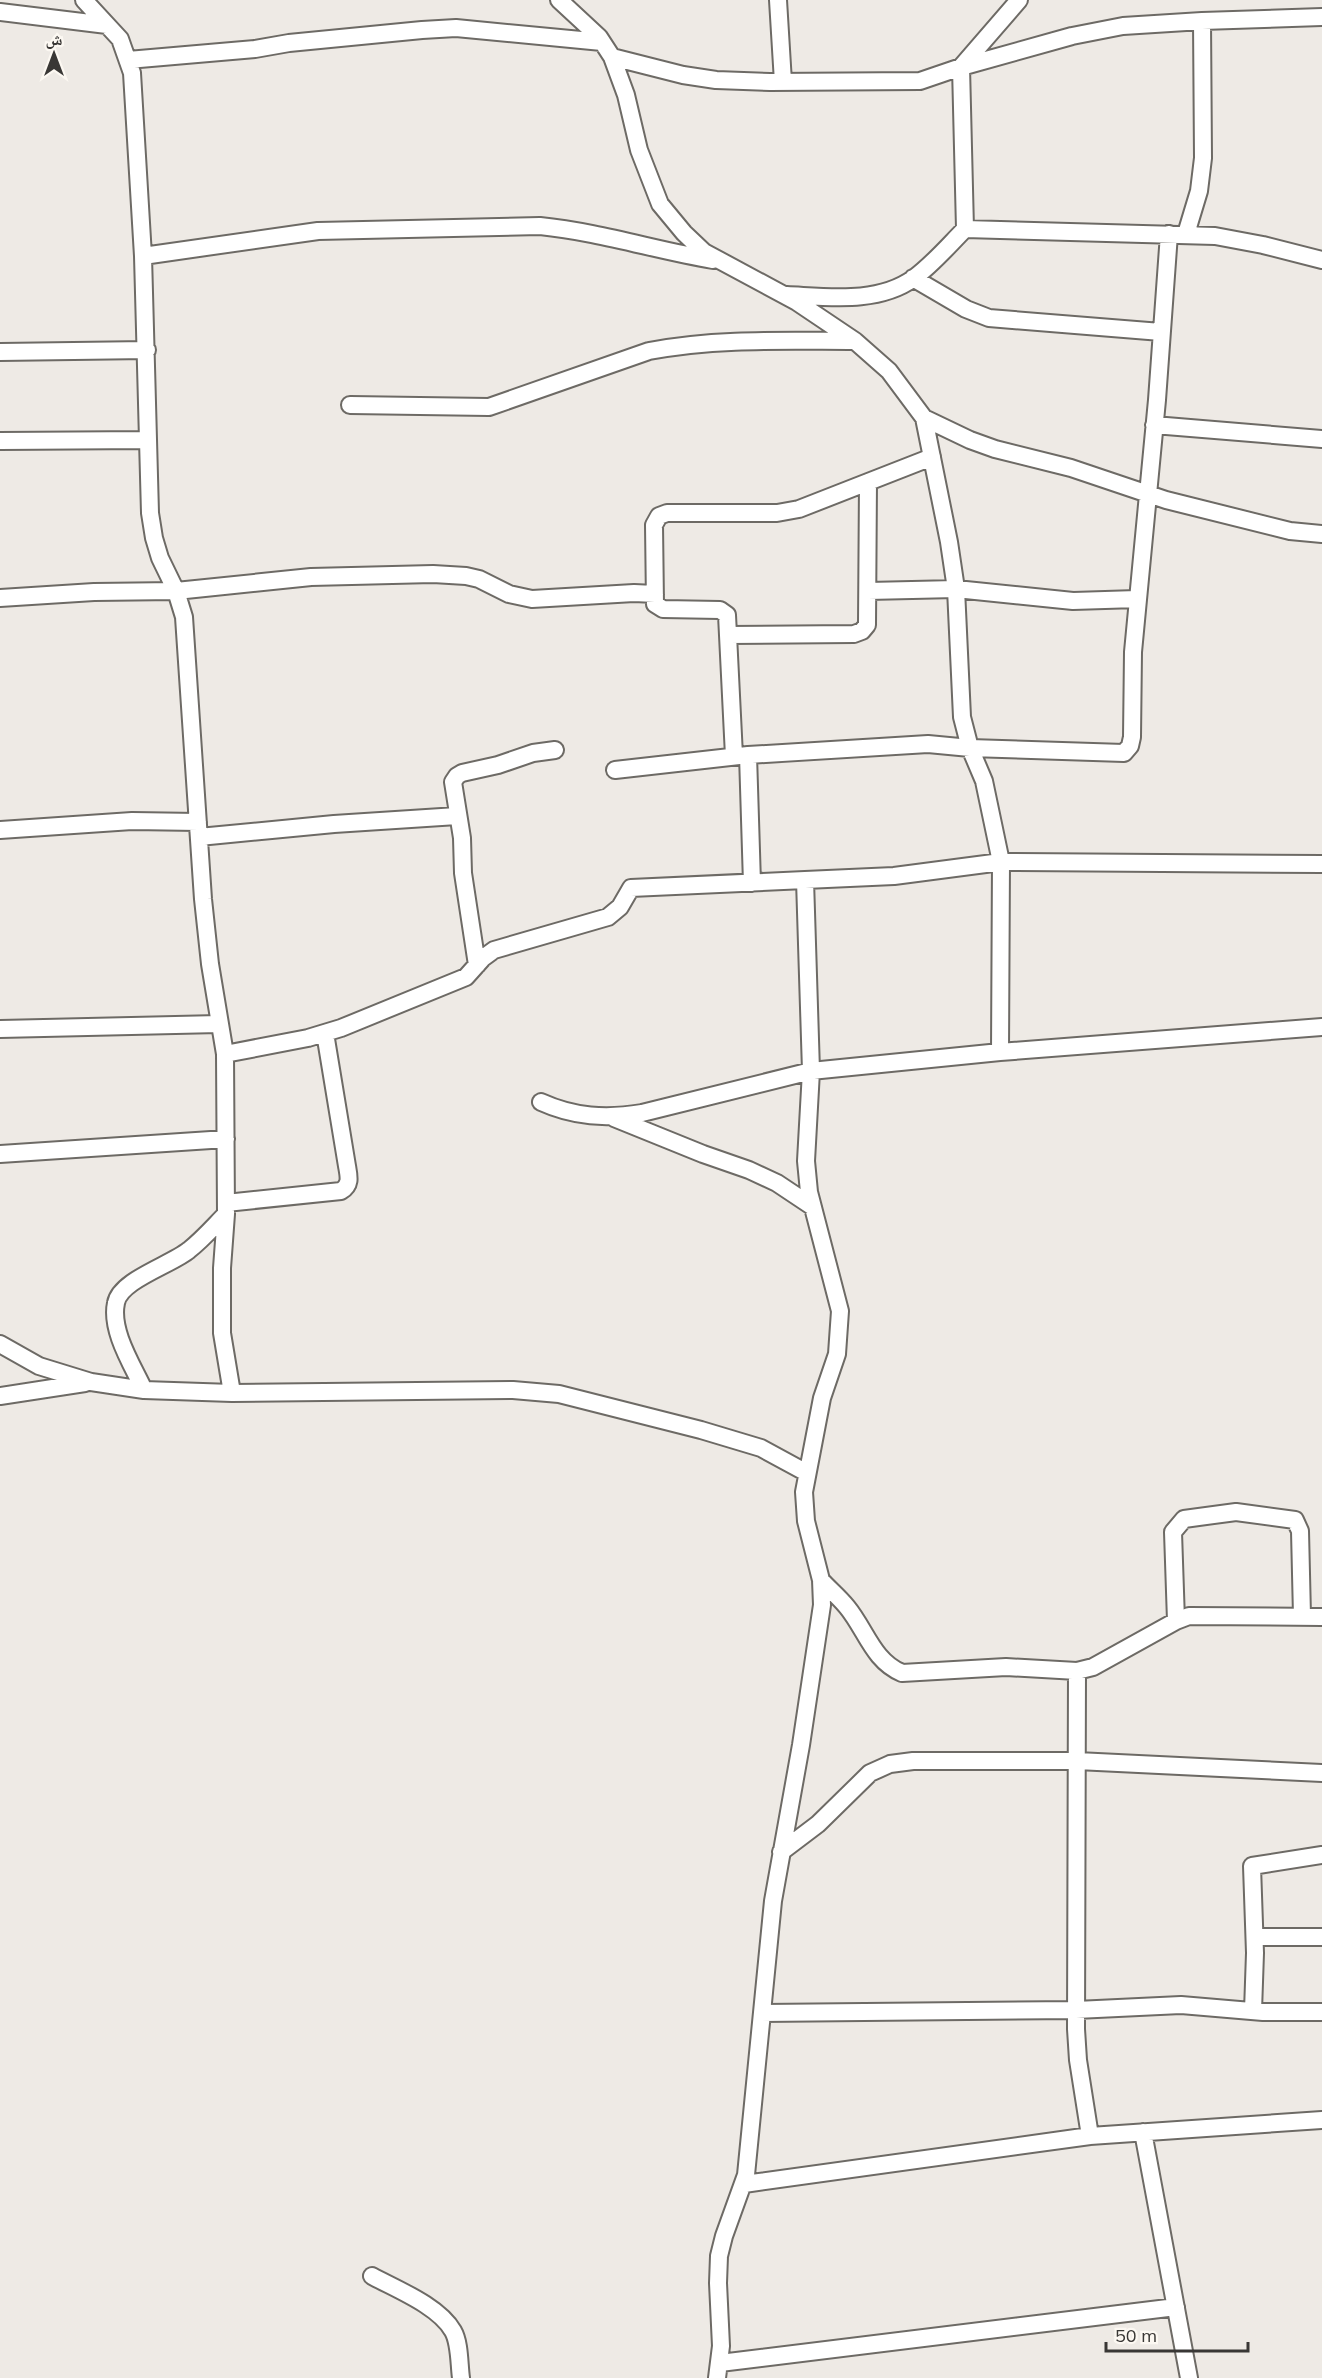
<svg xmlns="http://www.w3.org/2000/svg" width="1322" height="2378" font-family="Mulish,'Noto Naskh Arabic',sans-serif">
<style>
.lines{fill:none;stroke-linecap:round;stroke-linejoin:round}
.minor-casing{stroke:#6d6a65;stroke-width:20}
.minor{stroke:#fff;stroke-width:16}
</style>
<rect width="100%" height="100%" fill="#eeeae5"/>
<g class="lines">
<defs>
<path id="minor" d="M84,0L120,39L132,73L143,256L150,513L154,538L160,558L176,591L184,617L203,899L210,964L225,1054L226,1214L222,1268V1333L232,1393
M559,0L599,37L612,57L626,95L639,150L660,204L684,233L704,252L797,302L855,341L889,371L924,418L949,542L956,589L962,717L970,748L984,781L1001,862L1322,864
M778,0L783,82
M0,12L107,25
M612,57L683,75L716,80L770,82L920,81L961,67L1072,36L1123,26L1202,21L1322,17
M128,60L255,49L289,43L422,30L456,28L602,42
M965,229L1215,236L1263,245L1322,260
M1186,234L1199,191L1203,158L1202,21
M143,256L318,231L540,226C599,232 655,250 713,260
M913,278L966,309L989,318L1161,332
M787,295C829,297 878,304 914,278C933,264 949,245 965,229L961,67L1019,0
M0,352L147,350
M350,405L489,407L649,351C717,338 786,341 855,341
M924,418L970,440L995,449L1071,468L1166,500L1290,531L1322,534
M1154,425L1322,439
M0,441L148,440
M868,591L956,589L1073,601L1137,599
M0,598L94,592L176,591L311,577L433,574L466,576L479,579L509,594L532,599L634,593L655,594
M728,635L854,634L862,631L867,625L868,482
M748,755L752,883
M734,756L727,615L720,610L663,609L655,604L654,525L659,516L667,513H777L799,509L932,457
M615,770L748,755L928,744L970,748L1124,753L1130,746L1132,737L1133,652L1157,400L1169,234
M0,830L132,821L198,822
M199,837L334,824L457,816
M477,965L463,873L462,838L453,782L457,776L462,773L498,765L533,753L555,750
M0,1029L219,1024
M225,1054L308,1038L341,1028L466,977L483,958L494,950L608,917L620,907L631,888L805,880
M541,1102C574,1117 606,1119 642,1113L811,1071L1000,1052L1322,1027
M614,1118L703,1154L749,1170L777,1183L813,1207
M0,1154L226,1139
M226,1203L341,1191C351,1185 349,1177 347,1166L325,1033
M0,1344L39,1366L91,1382L144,1390L232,1393L513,1390L559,1394L701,1430L761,1448L807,1473
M144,1390C133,1366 110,1331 116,1303C120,1280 171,1265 189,1250C203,1239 214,1226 226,1214
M0,1396L85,1383
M821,1580C829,1589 839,1597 847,1607C866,1630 873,1661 902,1673L1006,1667L1077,1671L1093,1667L1176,1621L1189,1616L1322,1617
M1176,1621L1173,1532L1184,1519L1236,1512L1295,1520L1300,1531L1302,1616
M1077,1671L1076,2029L1078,2060L1090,2136L1322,2120
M781,1852L818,1824L870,1773L890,1764L913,1761H1077L1322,1773
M1255,1937H1322
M1253,2011L1255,1953L1252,1866L1322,1855
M762,2013L1076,2010L1181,2005L1263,2012H1322
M1143,2132L1189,2378
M744,2184L1090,2136
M372,2276C396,2289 439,2306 453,2331C460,2343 459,2364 461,2378
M720,2363L1176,2307
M717,2378L721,2346L718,2283L719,2256L724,2236L746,2175L773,1901L801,1745L822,1605L821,1580L806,1521L804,1492L822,1398L837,1354L840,1311L809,1192L806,1161L811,1071L805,880L894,876L1001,862L1000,1052"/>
</defs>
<use href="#minor" class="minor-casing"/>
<use href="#minor" class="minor"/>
</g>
<g transform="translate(54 54)" stroke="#fcf8f2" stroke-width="4.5" paint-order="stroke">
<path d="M0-4.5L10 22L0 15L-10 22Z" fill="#393735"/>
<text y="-9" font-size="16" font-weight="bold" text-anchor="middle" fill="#393735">ش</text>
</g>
<path d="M1106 2342v9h142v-9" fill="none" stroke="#393735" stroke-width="3"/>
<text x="1115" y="2342" font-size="18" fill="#393735" stroke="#fcf8f2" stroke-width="4.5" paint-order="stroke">50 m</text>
</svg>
